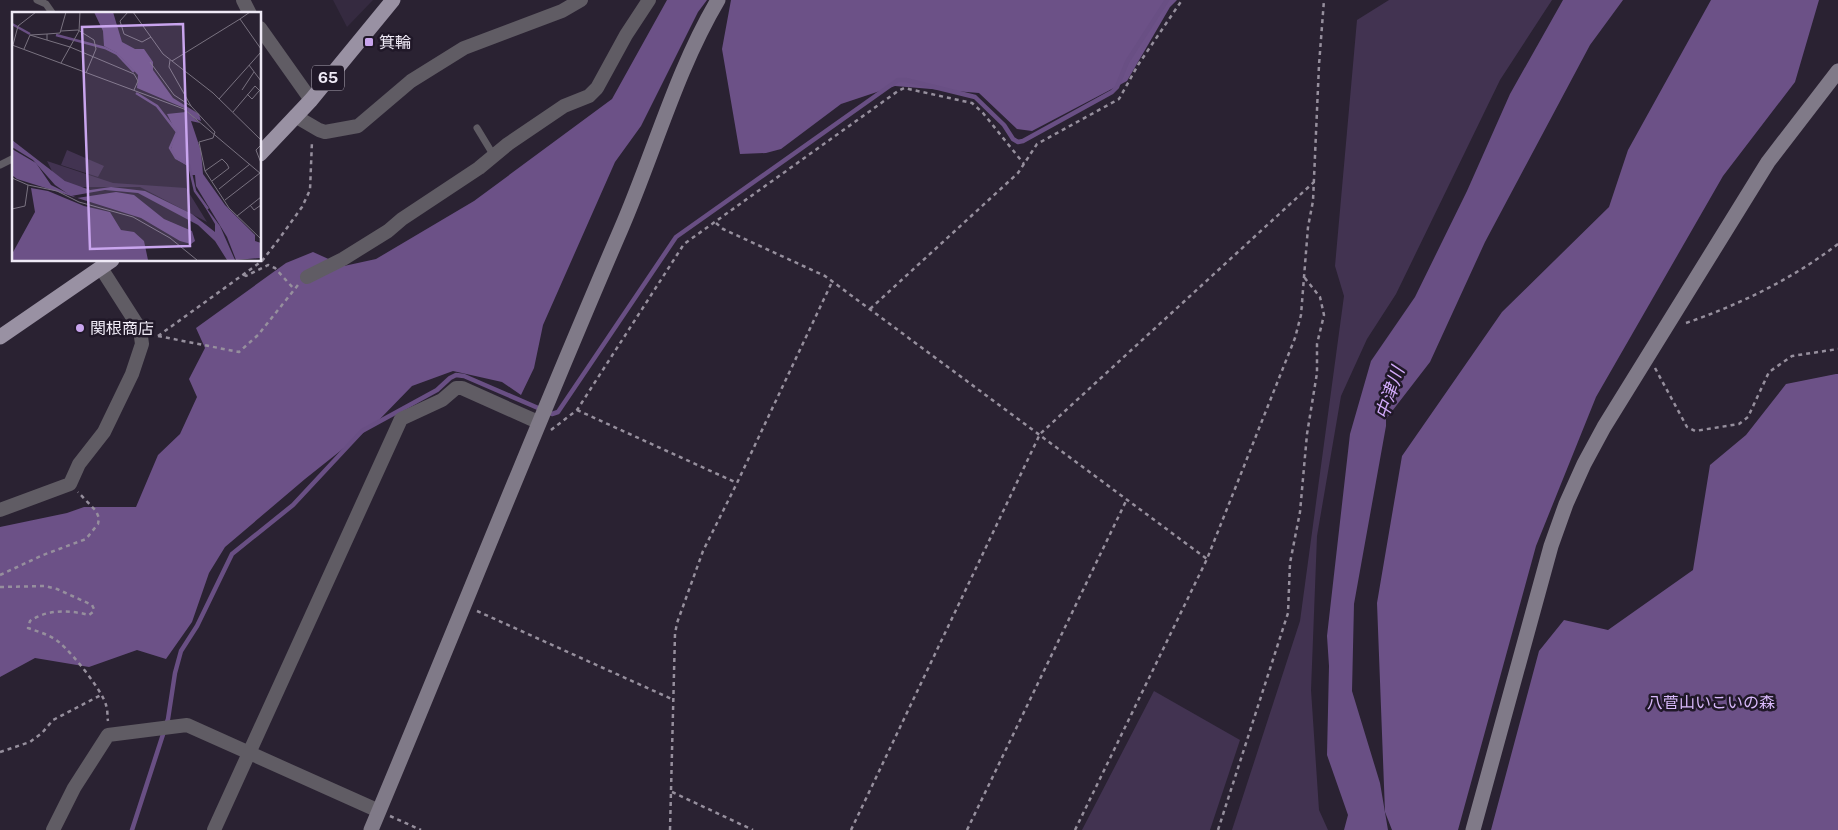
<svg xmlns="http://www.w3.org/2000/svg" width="1838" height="830" font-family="'Public Sans','Noto Sans JP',sans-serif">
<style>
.built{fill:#352a40}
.green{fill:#423351}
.forest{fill:#6c5187}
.water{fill:#694f84}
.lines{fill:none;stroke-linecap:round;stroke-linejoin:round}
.stream{stroke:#694f84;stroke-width:4.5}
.path{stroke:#968f9d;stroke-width:2.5;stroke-dasharray:4 4;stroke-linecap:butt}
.lane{stroke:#605c64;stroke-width:7}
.street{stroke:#605c64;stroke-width:14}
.secondary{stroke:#807a88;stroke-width:15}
.primary{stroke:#9991a3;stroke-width:15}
.poi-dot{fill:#c9a5ee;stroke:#201828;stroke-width:2}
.labels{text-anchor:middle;stroke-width:5;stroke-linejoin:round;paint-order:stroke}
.shield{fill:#201828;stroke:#b1abb8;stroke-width:1}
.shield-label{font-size:15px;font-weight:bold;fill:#efeaf6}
.poi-label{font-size:16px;fill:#efeaf6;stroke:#201828;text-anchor:start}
.park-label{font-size:16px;fill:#d8b9fa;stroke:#201828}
.water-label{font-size:18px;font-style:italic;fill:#d2aafb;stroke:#201828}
.inset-river{fill:none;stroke:#694f84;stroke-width:2.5}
.inset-road{fill:none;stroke:#797280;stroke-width:1}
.view{fill:#c9a5ee;fill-opacity:0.15;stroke:#c9a5ee;stroke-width:2.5}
.inset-edge{fill:none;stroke:#efeaf6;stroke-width:2.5}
</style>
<rect width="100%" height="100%" fill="#2a2232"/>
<path class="built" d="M333,0H373L347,27Z"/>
<path class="green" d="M1389,0H1552L1500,80L1396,294L1367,339L1341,396L1317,536L1311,690L1319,810L1328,830H1232L1300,621L1344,296L1335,266L1357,20Z
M1154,691L1240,740L1210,830H1082Z"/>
<path class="forest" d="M667,0H707L698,12L641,126L615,162L543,325L534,368L521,395L502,382L453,371L412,386L378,421L305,479L225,547L209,573L192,622L166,659L137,650L89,667L35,658L0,677V527L67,513L84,507H136L158,455L180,434L197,397L189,379L205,348L196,328L286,263L313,252L344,266L376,259L474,201L612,99Z
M731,0H1177L1170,7L1127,81L1032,131L1017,129L979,93L895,86L841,104L781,149L766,153L740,154L722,49Z
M1711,0H1819L1795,82L1723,176L1596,397L1536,546L1458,830H1392L1385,812L1377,603L1402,456L1502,312L1609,207L1628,150Z
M1836,374H1838V830H1491L1539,651L1564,620L1608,630L1693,570L1710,465L1746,435L1786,384Z"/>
<path class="water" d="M1563,0H1623L1590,45L1485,242L1430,362L1386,419V426L1354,604L1352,691L1380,783L1388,830H1344L1348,815L1327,755L1329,666L1327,636L1350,434L1371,361L1415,297L1467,191L1510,94Z"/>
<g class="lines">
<path class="stream" d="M132,830L168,719L175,673L181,651L197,626L232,554L293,505L362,431L437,390L450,378L456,375L464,376L552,414L558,412L676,237L898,80H906L975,97L1004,125L1013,139L1018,142L1023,141L1112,92L1117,87L1127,62L1167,0"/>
<path class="path" d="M716,223L723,229L825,276L1207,559
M244,275L246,276L268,265L275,268L294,289
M870,309L1018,173L1037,144L1119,99L1138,65L1182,0
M1686,323C1741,304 1792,279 1838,244
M158,336L262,261L279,239L302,207L310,190L312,141
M158,336L239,352L258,335L298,285
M1655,368L1687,427L1695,431L1739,424L1748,417L1769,372L1792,356L1838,349
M577,410L737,483
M551,430L577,410L684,244L898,91L904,88L972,103L983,113L1024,164
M0,575L43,555L86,539L98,524L99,518L96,511L78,492
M0,587L45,586L57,589L92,605L94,609L93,612L89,615C70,610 47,609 30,621L28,628C39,632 51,635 60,643C72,653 102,690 106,705C108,710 107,716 108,721
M477,611L674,700
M0,752L30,742L42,733L53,720L101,695
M672,792L753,830
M390,816L421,830
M670,830L675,634L677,623L703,551L737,483L832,282
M851,830L1040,434L1314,182
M967,830L1127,499
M1075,830L1207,559L1295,338L1301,315L1308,227L1313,201L1319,65L1324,0
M1218,830L1288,613L1290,563L1300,512L1307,434L1317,373V344L1324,315L1320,297L1304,277"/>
<path class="lane" d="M37,0L46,4L53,14
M477,128L494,156
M0,165L14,158"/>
<path class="street" d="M243,0L250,14
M260,28L311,100
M295,116L319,130L325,132L358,126L411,81L464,48L562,11L581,0
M307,277L343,259L388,231L402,219L479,168L508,144L564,106L589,96L597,88L626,35L649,0
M0,510L70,484L79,464L104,432L132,374L142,344L140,329L101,268
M53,830L74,788L108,735L187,725L379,811
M214,830L401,419L442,400L456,388H462L538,422"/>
<path class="secondary" d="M371,830C455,630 535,428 621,229C654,153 676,71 718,0
M1473,830L1551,546L1566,504L1584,464L1604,427L1768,162L1838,71"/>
<path class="primary" d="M260,154L311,100L393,0
M0,337L112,260"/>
</g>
<g class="poi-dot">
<rect x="364" y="37" width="10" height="10" rx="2.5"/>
<circle cx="80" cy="328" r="5"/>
</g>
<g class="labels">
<rect class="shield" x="312" y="65.5" width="32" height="25" rx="4"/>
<g class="shield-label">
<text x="328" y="83">65</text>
</g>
<g class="poi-label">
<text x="379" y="48">箕輪</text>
<text x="90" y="334">関根商店</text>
</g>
<g class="park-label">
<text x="1711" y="708">八菅山いこいの森</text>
</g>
<g class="water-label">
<text transform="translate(1390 393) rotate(-71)" y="6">中津川</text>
</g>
</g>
<g transform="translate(12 12)">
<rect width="249" height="249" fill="#2a2232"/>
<path d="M55,138L92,154L86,165L49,153ZM35,149L101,171L174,176L195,210L128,175H62L41,161Z" fill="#423351"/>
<path d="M82,0H101L110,30L123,37H132L141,50V58L161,86L187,102L189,109L182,106L188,111L179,109L189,139L191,162L213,193L243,223V229L249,231L248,246L224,248L215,225L184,174L183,163H179L177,155L166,148L159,137L164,120L155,102L174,100L172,96L125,76L126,63L105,41L92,34L91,19ZM0,137L24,151L39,173L65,186L104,180L122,183L152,207L180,219L183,229L179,232L168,229L129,206L5,167L0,163ZM19,176L36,179L72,194L98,200L109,218L122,220L132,229L136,248H0V242L23,200Z" fill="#6c5187"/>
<path d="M0,128L53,169L78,178L99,175L133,179L180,202L203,220V212L190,190L208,214L223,248H215L203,229L186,213L126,181L93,178L59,184L43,173L21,148L0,135Z" fill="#694f84"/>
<path class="inset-river" d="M0,12L18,22M44,23L93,36L105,42L122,60M124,81L145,94L165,120L158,136L164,146L177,153L183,179L196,197"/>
<path class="inset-road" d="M116,0L108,9L112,22L130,30L139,25M121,0L151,42L201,81L249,128M238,0L228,7L249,37M49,19L66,18L82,28L84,37L74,61M18,23L35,22M35,28V22L48,21L54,0M0,33L172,97L249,162M1,33L6,14L24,0M12,37L18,23L58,35L122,62L126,69L122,78M158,48L157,55L179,94L203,120L201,126L187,130L193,159L217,196L249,227M160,49L228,7M138,50L162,83L179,94M49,51L67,19L68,0M237,53L249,69M230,78L242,60M235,82L240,87L247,79M207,87L249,40M221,100L243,74L249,80M249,133L244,138L249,151M193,159L210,147L215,152L217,156L200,169M0,166L16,173L45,179L67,190L121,205L158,226L185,248M207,177L238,152M213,188L248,161M238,193L242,198L249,193M0,197L13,194L16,173M225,204L249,185"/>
<path class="view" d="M171,12L178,234L78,237L70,15Z"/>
<rect width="249" height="249" class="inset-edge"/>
</g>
</svg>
